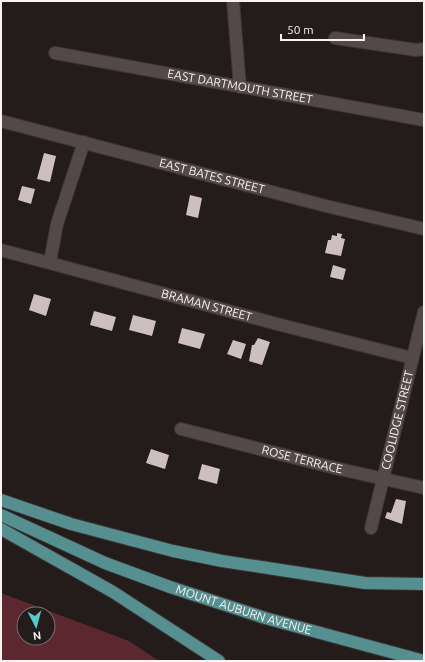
<svg xmlns="http://www.w3.org/2000/svg" width="425" height="662" font-family="Ubuntu,sans-serif">
<style>
.green{fill:#5c272e;fill-rule:evenodd}
.building{fill:#cdbfc0}
.lines{fill:none;stroke-linecap:round;stroke-linejoin:round}
.minor-casing{stroke:#3c3535;stroke-width:14}
.major-casing{stroke:#3c3535;stroke-width:14}
.minor{stroke:#54494a;stroke-width:12}
.major{stroke:#558f8f;stroke-width:12}
.labels{text-anchor:middle;stroke-width:4;stroke-linejoin:round;paint-order:stroke}
.street-label{font-size:12px;fill:#f9f2f2;stroke:#241b1b}
</style>
<rect width="100%" height="100%" fill="#241b1b"/>
<path class="green" d="M1,593L129,641L159,661H1ZM24,614H48V638H24Z"/>
<path class="building" d="M44,153L56,156L50,182L37,179Z
M22,186L35,189L31,204L18,200Z
M190,195L202,198L198,218L186,215Z
M337,233L342,234L341,238L345,239L341,256L325,253L328,240H331L332,235L337,236Z
M333,265L346,269L343,280L330,277Z
M34,294L51,299L46,316L29,310Z
M94,311L116,317L112,331L90,325Z
M133,315L156,321L152,336L129,330Z
M182,328L205,334L200,349L178,343Z
M258,338L270,342L262,365L249,361L252,345H254Z
M233,340L246,344L241,359L227,354Z
M151,449L169,455L165,469L146,463Z
M202,464L220,469L217,484L198,479Z
M396,499L406,501L402,524L385,518L387,512L391,513Z"/>
<g class="lines">
<defs>
<g id="minor">
<path d="M233,1L240,87"/>
<path d="M335,38L416,50L424,49"/>
<path id="s1" d="M55,53L424,120"/>
<path id="s2" d="M1,121L326,206L424,229"/>
<path id="s3" d="M1,250L277,324L412,358"/>
<path d="M50,262L57,224L84,142"/>
<path id="s4" d="M181,429L335,468L424,488"/>
<path id="s5" d="M371,528L424,312"/>
</g>
<g id="major">
<path d="M1,500L71,524L173,551L222,561L365,583L424,584"/>
<path id="s6" d="M1,515L105,563L170,587L265,618L424,661"/>
<path d="M1,529L113,592L219,661"/>
</g>
</defs>
<use href="#minor" class="minor-casing"/>
<use href="#major" class="major-casing"/>
<use href="#minor" class="minor"/>
<use href="#major" class="major"/>
</g>
<g class="labels">
<g class="street-label">
<text dy="4" stroke="none"><textPath href="#s1" startOffset="188">EAST DARTMOUTH STREET</textPath></text>
<text dy="4" stroke="none"><textPath href="#s2" startOffset="218">EAST BATES STREET</textPath></text>
<text dy="4" stroke="none"><textPath href="#s3" startOffset="213">BRAMAN STREET</textPath></text>
<text dy="4" stroke="none"><textPath href="#s5" startOffset="111">COOLIDGE STREET</textPath></text>
<text dy="4" stroke="none"><textPath href="#s4" startOffset="125">ROSE TERRACE</textPath></text>
<text dy="4" stroke="none"><textPath href="#s6" startOffset="261">MOUNT AUBURN AVENUE</textPath></text>
</g>
</g>
<rect width="425" height="662" fill="none" stroke="#f9f2f2" stroke-width="4"/>
<g transform="translate(36 626) rotate(174)"><circle r="19" fill="#241b1b" stroke="#797171"/>
<path d="M0-3L7 15L0 10L-7 15Z" fill="#52cdcc"/>
<text y="-6" font-size="11" font-weight="bold" text-anchor="middle" fill="#f9f2f2">N</text>
</g>
<path d="M281 34v6h83v-6" fill="none" stroke="#f9f2f2" stroke-width="2"/>
<text x="287" y="34" font-size="12" fill="#f9f2f2" stroke="#241b1b" stroke-width="3" paint-order="stroke">50 m</text>
</svg>
